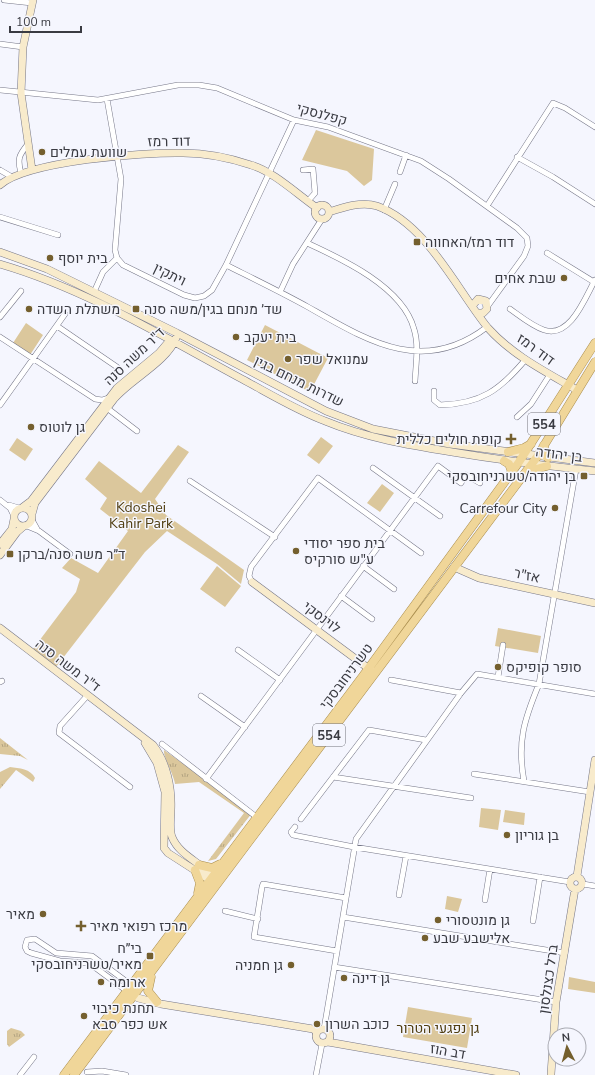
<svg xmlns="http://www.w3.org/2000/svg" width="595" height="1075" font-family="'Nunito Sans',Heebo,sans-serif">
<style>
.grass{fill:url(#grass-tufts)}
.park{fill:#dbc79c}
.lines{fill:none;stroke-linecap:round;stroke-linejoin:round}
.street-casing{stroke:#767788;stroke-width:6}
.secondary-casing{stroke:#767788;stroke-width:8}
.primary-casing{stroke:#aa8e4e;stroke-width:9}
.street{stroke:#fff;stroke-width:5}
.secondary{stroke:#f8ebcc;stroke-width:7}
.primary{stroke:#f0d699;stroke-width:8}
.poi-dot{fill:#745f2e;stroke:#f5f6fe;stroke-width:1.5}
.labels{text-anchor:middle;stroke-width:3;stroke-linejoin:round;paint-order:stroke}
.shield{fill:#f5f6fe;stroke:#72737a;stroke-width:1}
.shield-label{font-size:13px;font-weight:bold;fill:#3a3b42}
.street-label{font-size:14px;fill:#3a3b42;stroke:#f5f6fe}
.poi-label{font-size:14px;fill:#3a3b42;stroke:#f5f6fe;text-anchor:start}
.park-label{font-size:14px;fill:#4f3d10;stroke:#f5f6fe}
</style>
<defs>
<pattern id="grass-tufts" width="24" height="20" patternUnits="userSpaceOnUse"><rect width="24" height="20" fill="#dbc79c"/><path d="M3 7l-1-3M5 7V3M7 7l1-3M15 17l-1-3M17 17v-4M19 17l1-3" fill="none" stroke="#b3a381"/></pattern>
</defs>
<rect width="100%" height="100%" fill="#f5f6fe"/>
<path class="grass" d="M0,738L28,760L20,756L0,754Z
M164,750L252,813L216,859L208,861L244,813L199,782L175,784C174,775 163,757 164,750Z
M10,767C19,768 31,769 35,778L33,782L16,770L0,789V772Z
M11,1028L21,1031L25,1035L9,1047L7,1044V1031Z"/>
<path class="park" d="M316,130L374,149L372,180L364,186L347,171L302,160Z
M26,323L43,335L30,355L13,343Z
M265,325L328,358L310,392L247,360Z
M321,437L333,446L319,464L307,455Z
M17,438L33,449L25,461L9,450Z
M178,445L189,452L155,499L166,515L244,570L241,584L217,564L167,531L145,552L56,667L33,649L76,592L80,579L62,568L71,558L98,573L128,531L100,509L107,498L85,479L99,461L141,493Z
M382,484L394,493L380,512L367,503Z
M217,566L241,586L225,607L200,589Z
M498,628L541,636L538,653L495,646Z
M481,808L501,810L498,830L479,827Z
M505,810L525,813L524,825L503,822Z
M447,896L462,899L458,912L445,909Z
M569,977L595,982V993L568,989Z
M408,1007L472,1018L467,1048L403,1037Z"/>
<g class="lines">
<defs>
<path id="street" d="M4,0L32,3
M0,44L23,47
M0,90L98,100L178,85H199L217,88L294,120L328,127L421,161L449,179L517,228L527,238L528,246L524,256L487,307
M107,99L121,179L115,250L117,258L123,265L184,295L195,298L204,296L212,290L226,265L294,120
M517,157L553,177L595,204
M0,170L12,177
M303,170L313,169L315,193L308,201
M400,172L406,155
M21,173C17,159 19,155 28,144
M487,206L553,103L565,108L595,127
M384,210L395,184
M0,217L58,235
M307,243C342,259 403,287 414,329C419,345 416,363 415,381
M547,253L594,282
M226,265C254,279 281,292 308,307C368,341 423,376 487,327
M94,292L103,272L117,258
M280,292L293,264L322,219
M510,309C520,316 532,326 544,330C570,339 585,298 595,280
M0,317L21,291
M57,326L117,367
M0,337L95,399L102,400L108,398
M434,391V400L440,405C481,404 500,390 526,359
M0,405L65,314
M107,408L137,431
M517,417L531,404L549,376
M373,468L440,516
M190,481L275,537
M0,500L10,508L14,516
M9,505L19,508
M32,520L37,529
M27,526L39,531L70,554
M363,566L394,589
M252,582L249,576L251,567L318,478L421,553
M341,596L372,619
M238,650L280,680
M498,677L503,645
M391,680L461,693
M0,682L2,681
M87,696L60,726L59,733L130,787
M201,696L245,727
M162,744L259,819
M474,774L590,792
M333,777L471,798
M206,779L438,466L461,483L466,475L480,483
M524,781C517,742 524,720 539,684L576,469
M301,819L369,730L426,740
M295,827L291,832L293,835L354,847L570,882
M583,884L595,886
M399,895L406,856
M485,900L490,869
M225,911L258,919
M343,917L565,953
M533,921L540,877
M337,951L254,937L262,887L263,884L346,898
M334,967L556,1002
M127,991L89,963L60,961L31,953L27,951L25,947L27,940L35,939L56,953L92,956L131,985
M324,1029L356,839L461,693L477,674L595,694
M87,1072L102,1071L126,1075
M20,1075L34,1057
M316,1075L322,1044"/>
<path id="secondary" d="M32,170L21,93L23,47L33,0
M0,185C27,161 144,152 183,153C205,153 230,158 251,165C273,171 298,195 317,208
M315 212a7 7 0 1 1 14 0a7 7 0 1 1-14 0Z
M329,212C344,207 362,201 377,206C427,224 457,290 488,328C512,355 546,372 577,390
M0,252L47,269L177,333L326,411L373,429L450,444L595,463
M0,264C86,289 164,337 242,379C270,394 296,410 325,421C366,438 409,445 452,452C500,460 547,466 595,471
M473,305L478,299L486,301L487,309L483,313H478
M23,507L31,501L117,388L159,353L170,340
M14 517a9 9 0 1 1 18 0a9 9 0 1 1-18 0Z
M32,514L35,503L114,399C131,379 167,362 176,338
M0,544L12,529L14,519
M0,555L17,532L24,526
M454,567L479,578L595,603
M252,582L372,671
M0,628L153,745C167,763 172,788 171,810C171,818 169,829 172,837C180,857 204,863 215,880
M145,743L157,763L165,792L164,848L168,853L213,882
M577,876L595,760
M570 883a6 6 0 1 1 12 0a6 6 0 1 1-12 0Z
M129,992L138,998L161,1004L313,1029L317,1032
M316 1036a7 7 0 1 1 14 0a7 7 0 1 1-14 0Z
M328,1042L516,1075
M551,1074L556,1002L575,889"/>
<path id="primary" d="M544,445L545,454L548,458
M508,452L524,448L531,444
M504,461L509,464L512,472
M526,472L547,466
M199,865L212,868L220,864
M195,870L200,883L198,893
M151,977L148,991L157,1002
M64,1075L363,676L519,462L595,343
M74,1075L537,457L595,362"/>
</defs>
<use href="#street" class="street-casing"/>
<use href="#secondary" class="secondary-casing"/>
<use href="#primary" class="primary-casing"/>
<use href="#street" class="street"/>
<use href="#secondary" class="secondary"/>
<use href="#primary" class="primary"/>
</g>
<g class="poi-dot">
<circle cx="42" cy="152" r="4"/>
<rect x="413" y="238" width="8" height="8" rx="2"/>
<circle cx="50" cy="258" r="4"/>
<circle cx="564" cy="278" r="4"/>
<circle cx="29" cy="309" r="4"/>
<rect x="132" y="305" width="8" height="8" rx="2"/>
<circle cx="236" cy="337" r="4"/>
<circle cx="288" cy="359" r="4"/>
<circle cx="31" cy="427" r="4"/>
<path d="M509 433h4v4h4v4h-4v4h-4v-4h-4v-4h4z"/>
<rect x="580" y="472" width="8" height="8" rx="2"/>
<circle cx="555" cy="508" r="4"/>
<circle cx="296" cy="551" r="4"/>
<rect x="6" y="550" width="8" height="8" rx="2"/>
<circle cx="498" cy="667" r="4"/>
<circle cx="507" cy="835" r="4"/>
<circle cx="43" cy="914" r="4"/>
<circle cx="438" cy="920" r="4"/>
<path d="M79 920h4v4h4v4h-4v4h-4v-4h-4v-4h4z"/>
<circle cx="425" cy="938" r="4"/>
<rect x="146" y="952" width="8" height="8" rx="2"/>
<circle cx="291" cy="965" r="4"/>
<circle cx="344" cy="978" r="4"/>
<circle cx="101" cy="982" r="4"/>
<circle cx="84" cy="1016" r="4"/>
<circle cx="317" cy="1024" r="4"/>
</g>
<g class="labels">
<g class="shield">
<rect x="528" y="413" width="32" height="22" rx="3"/>
<rect x="313" y="724" width="32" height="22" rx="3"/>
</g>
<g class="shield-label">
<text x="544" y="429">554</text>
<text x="329" y="740">554</text>
</g>
<g class="street-label">
<text transform="translate(322 114) rotate(15)" y="5">קפלנסקי</text>
<text transform="translate(169 141) rotate(-1)" y="5">דוד רמז</text>
<text transform="translate(170 274) rotate(26)" y="5">ויתקין</text>
<text transform="translate(536 349) rotate(36)" y="5">דוד רמז</text>
<text transform="translate(134 356) rotate(-43)" y="5">ד"ר משה סנה</text>
<text transform="translate(299 381) rotate(26)" y="5">שדרות מנחם בגין</text>
<text transform="translate(559 454) rotate(7)" y="5">בן יהודה</text>
<text transform="translate(527 575) rotate(13)" y="5">אז"ר</text>
<text transform="translate(322 617) rotate(37)" y="5">לוינסקי</text>
<text transform="translate(68 665) rotate(37)" y="5">ד"ר משה סנה</text>
<text transform="translate(346 676) rotate(-53)" y="5">טשרניחובסקי</text>
<text transform="translate(548 979) rotate(-82)" y="5">ברל כצנלסון</text>
<text transform="translate(448 1051) rotate(10)" y="5">דב הוז</text>
</g>
<g class="poi-label">
<text x="50" y="157">שוועת עמלים</text>
<text x="425" y="247">דוד רמז/האחווה</text>
<text x="58" y="263">בית יוסף</text>
<text x="556" y="283" text-anchor="end">שבת אחים</text>
<text x="37" y="314">משתלת השדה</text>
<text x="144" y="314">שד׳ מנחם בגין/משה סנה</text>
<text x="244" y="342">בית יעקב</text>
<text x="296" y="364">עמנואל שפר</text>
<text x="39" y="432">גן לוטוס</text>
<text x="502" y="444" text-anchor="end">קופת חולים כללית</text>
<text x="576" y="481" text-anchor="end">בן יהודה/טשרניחובסקי</text>
<text x="547" y="513" text-anchor="end">Carrefour City</text>
<text x="304" y="548">בית ספר יסודי<tspan x="304" dy="16">ע"ש סורקיס</tspan></text>
<text x="18" y="559">ד״ר משה סנה/ברקן</text>
<text x="506" y="672">סופר קופיקס</text>
<text x="515" y="840">בן גוריון</text>
<text x="35" y="919" text-anchor="end">מאיר</text>
<text x="446" y="925">גן מונטסורי</text>
<text x="90" y="931">מרכז רפואי מאיר</text>
<text x="433" y="943">אלישבע שבע</text>
<text x="142" y="953" text-anchor="end">בי״ח<tspan x="142" dy="16">מאיר/טשרניחובסקי</tspan></text>
<text x="283" y="970" text-anchor="end">גן חמניה</text>
<text x="352" y="983">גן דינה</text>
<text x="109" y="987">ארומה</text>
<text x="92" y="1013">תחנת כיבוי<tspan x="92" dy="16">אש כפר סבא</tspan></text>
<text x="325" y="1029">כוכב השרון</text>
</g>
<g class="park-label">
<text x="141" y="512">Kdoshei<tspan x="141" dy="16">Kahir Park</tspan></text>
<text x="438" y="1033">גן נפגעי הטרור</text>
</g>
</g>
<g transform="translate(567 1047) rotate(354)"><circle r="19" fill="#f5f6fe" stroke="#aaabb3"/>
<path d="M0-3L7 15L0 10L-7 15Z" fill="#745f2e"/>
<text y="-6" font-size="11" font-weight="bold" text-anchor="middle" fill="#3a3b42">N</text>
</g>
<path d="M10 26v6h71v-6" fill="none" stroke="#3a3b42" stroke-width="2"/>
<text x="16" y="26" font-size="12" fill="#3a3b42" stroke="#f5f6fe" stroke-width="3" paint-order="stroke">100 m</text>
</svg>
